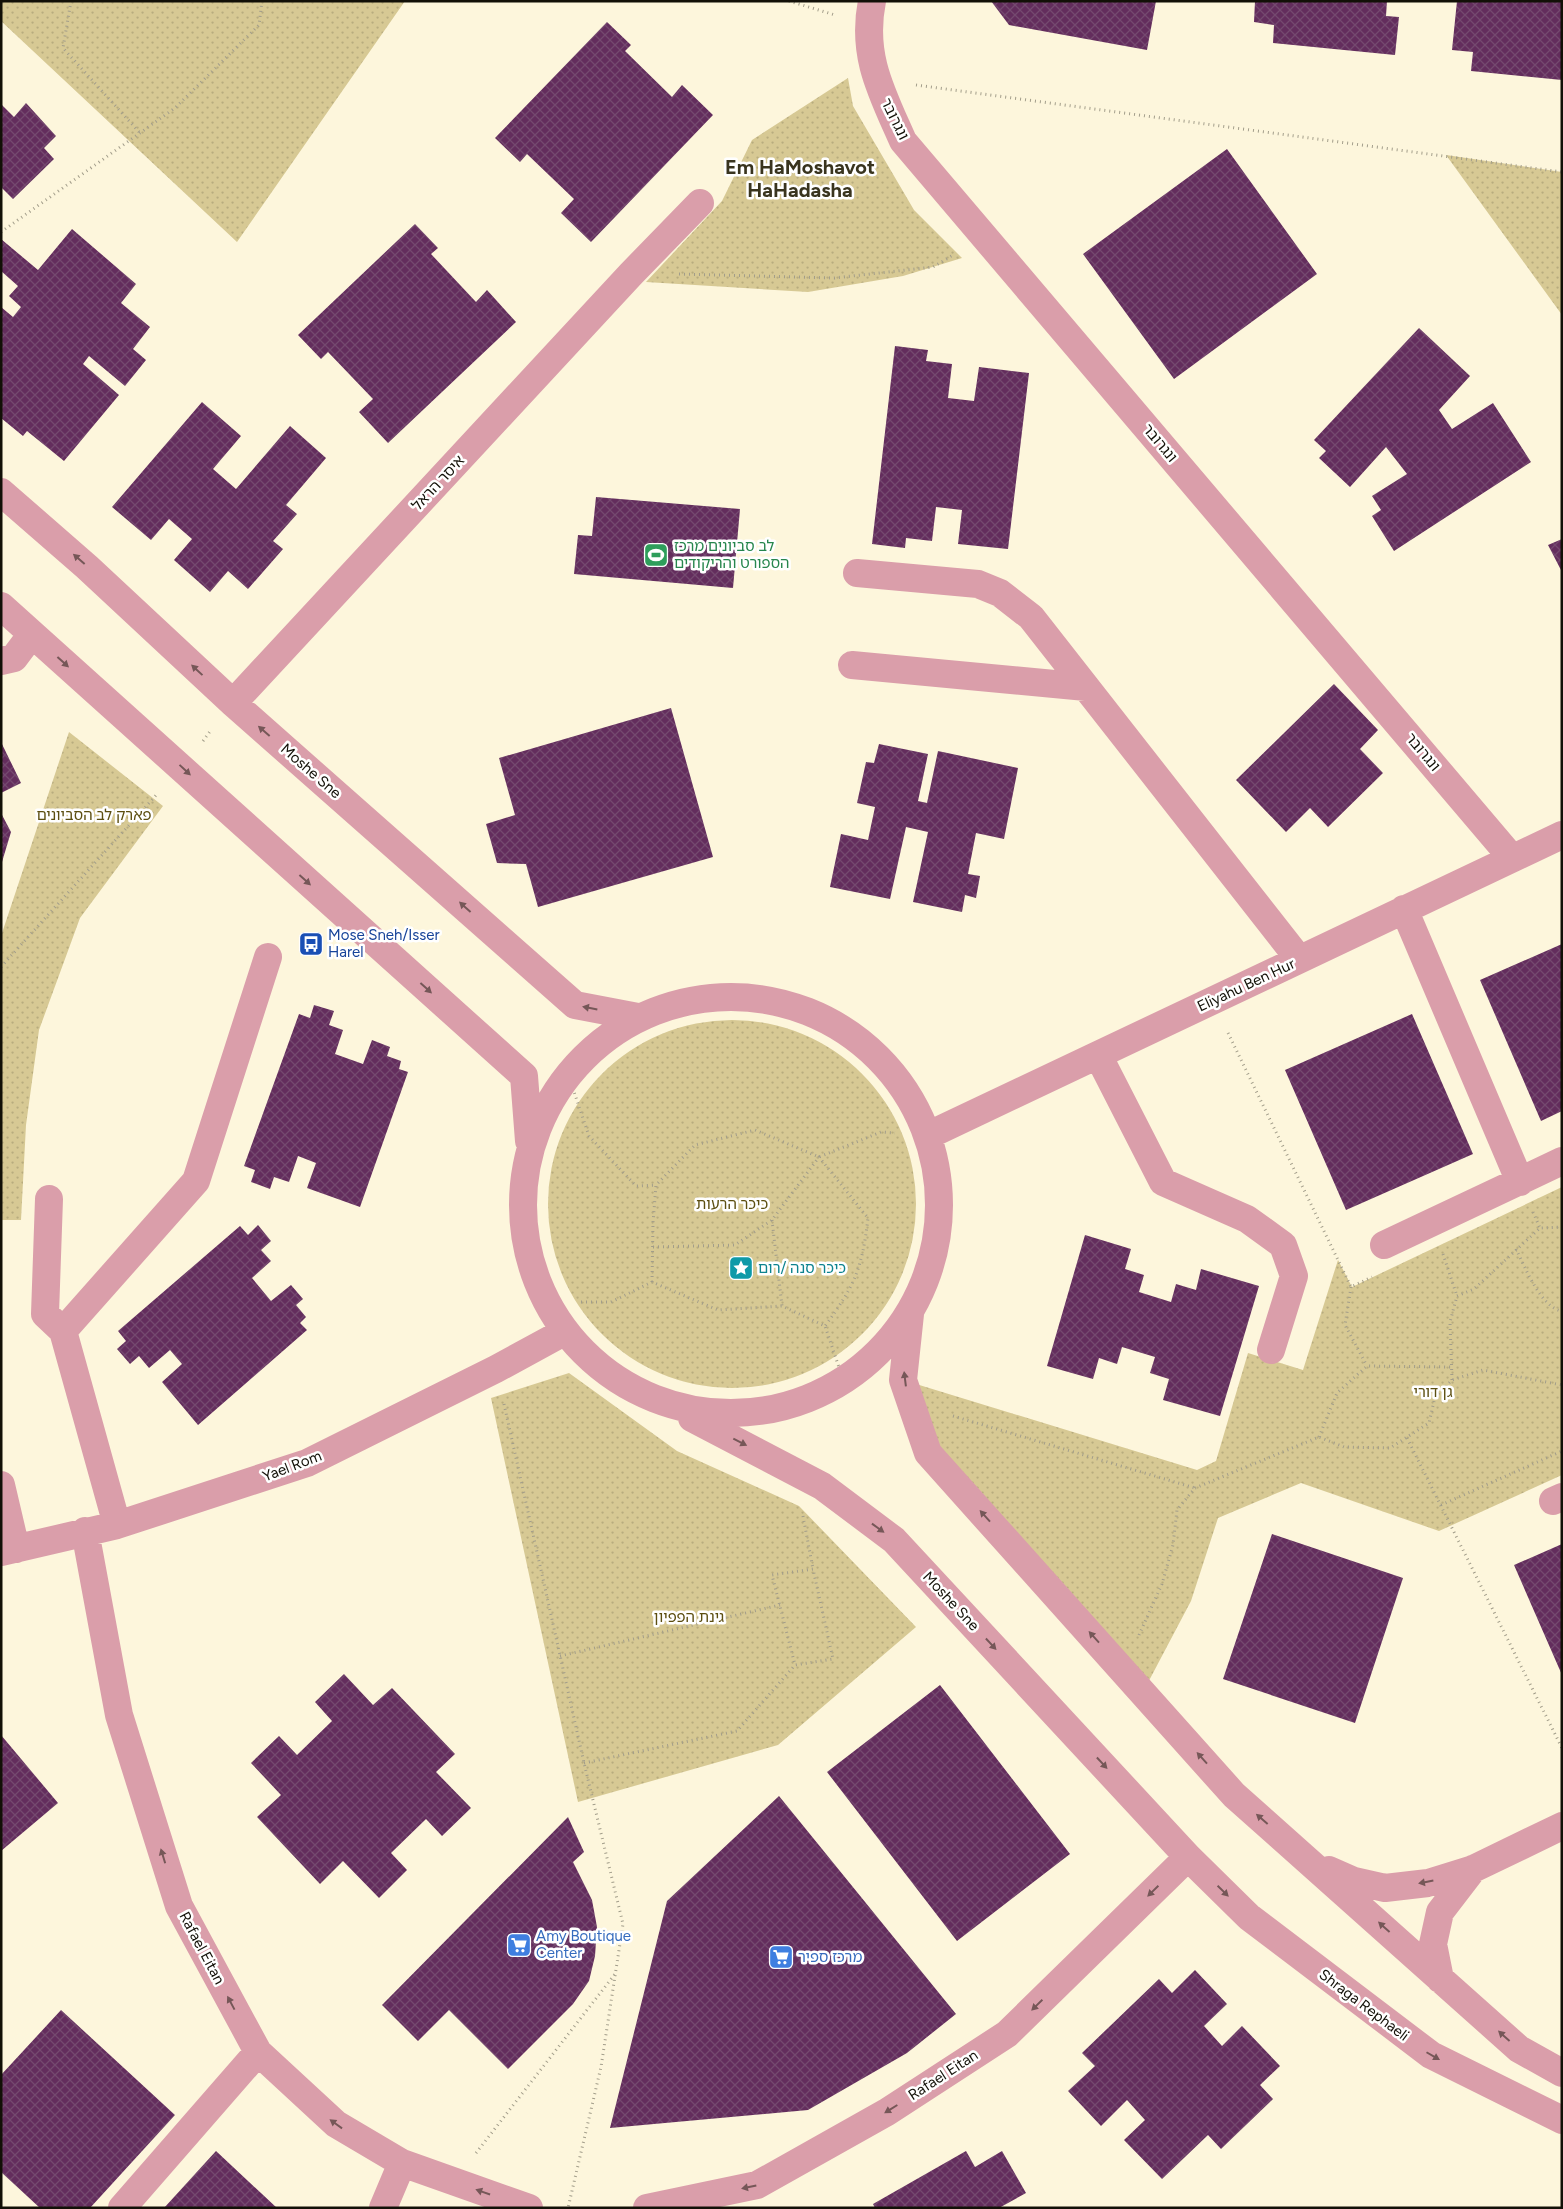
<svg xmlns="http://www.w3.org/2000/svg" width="1563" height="2209" font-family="Figtree,'Noto Sans Hebrew',sans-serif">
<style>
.park{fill:url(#park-dots)}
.building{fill:url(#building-cross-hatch)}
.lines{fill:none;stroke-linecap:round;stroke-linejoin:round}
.path{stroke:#a29d8a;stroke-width:3;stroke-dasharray:1 4;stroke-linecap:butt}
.minor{stroke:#da9eaa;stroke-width:28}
.oneway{fill:#765758}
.labels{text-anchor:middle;stroke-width:5;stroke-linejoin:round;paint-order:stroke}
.street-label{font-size:15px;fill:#121007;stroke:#fff}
.leisure-label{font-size:15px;fill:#27864d;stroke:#fff;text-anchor:start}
.park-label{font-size:15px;fill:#5c4e10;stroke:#fff}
.transit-label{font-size:15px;fill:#164399;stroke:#fff;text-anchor:start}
.culture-label{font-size:15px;fill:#0d838f;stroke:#fff;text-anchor:start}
.shop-label{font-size:15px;fill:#366cbe;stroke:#fff;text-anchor:start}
.district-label{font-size:20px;font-weight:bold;fill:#39341e;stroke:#fff}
</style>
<defs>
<pattern id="park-dots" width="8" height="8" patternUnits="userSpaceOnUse" patternTransform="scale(1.25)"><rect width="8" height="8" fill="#d7c994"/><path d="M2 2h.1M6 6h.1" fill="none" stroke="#b8ac7e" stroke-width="1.8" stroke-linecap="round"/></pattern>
<pattern id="building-cross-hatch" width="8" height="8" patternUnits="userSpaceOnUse" patternTransform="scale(1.25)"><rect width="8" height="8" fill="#632d5d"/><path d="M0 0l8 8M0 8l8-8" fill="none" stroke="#74496f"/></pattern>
</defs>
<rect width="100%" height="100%" fill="#fdf6dc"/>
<path class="park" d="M1,1H405L237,242L1,21Z
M848,78L853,106L914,210L962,258L903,276L808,292L646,282L722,201L752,140Z
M1446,155L1562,172V315Z
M69,732L163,806L80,918L39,1030L26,1125L21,1220H1V936Z
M548 1204a184 184 0 1 1 368 0a184 184 0 1 1-368 0Z
M1562,1187V1475L1439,1531L1301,1483L1218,1518L1191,1601L1143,1692L928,1453L903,1380L1197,1470L1216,1461L1248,1353L1303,1370L1338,1260L1352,1287Z
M569,1373L677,1451L799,1506L916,1627L778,1745L578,1802L491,1398Z"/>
<path class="building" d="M991,1H1156L1147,50L1009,25Z
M1255,1H1387L1386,16L1399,17L1395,55L1273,43L1274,25L1254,22Z
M1457,1H1562V80L1471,71L1473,52L1452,50Z
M607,22L631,45L625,51L672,97L682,85L713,115L591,242L561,213L574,199L527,154L520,162L495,138Z
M26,103L56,136L44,148L54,159L13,199L1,187V104L14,117Z
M1227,149L1317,274L1174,379L1083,254Z
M415,224L438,248L431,254L476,302L487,290L516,322L388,443L359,412L373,399L328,352L321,359L298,335Z
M72,229L136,284L121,303L150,327L133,349L146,360L125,386L89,356L83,364L119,395L64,461L27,431L23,436L1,418V307L13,317L21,307L9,296L18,286L1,271V239L38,270Z
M1419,328L1470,376L1439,410L1452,429L1493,403L1531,462L1394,551L1372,516L1381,510L1372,496L1407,474L1386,447L1350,487L1319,458L1326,451L1314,440Z
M895,346L928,350L926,361L952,364L948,398L974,401L979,367L1029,373L1008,549L958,544L962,510L936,507L932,541L906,538L905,548L872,544Z
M202,402L241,436L213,469L236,489L290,426L326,458L286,505L297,514L273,541L283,549L248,589L228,571L210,592L174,560L192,539L169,519L151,540L112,507Z
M596,497L740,509L733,588L574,574L578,535L592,536Z
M1562,539V572L1548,545Z
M1334,684L1378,730L1360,749L1383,773L1328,827L1310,808L1286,832L1236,780Z
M671,708L713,857L538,907L526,864L497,863L486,824L515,815L499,758Z
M1,742L21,783L1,793Z
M879,744L928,754L918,801L927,803L938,751L1018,768L1004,839L976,833L968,874L980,876L976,898L965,895L962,912L913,902L928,832L906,827L890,899L830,887L841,834L868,840L875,807L857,803L866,762L874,763Z
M1,813L11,832L2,862H1Z
M1562,944V1111L1541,1121L1480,980Z
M314,1005L334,1011L329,1025L343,1030L335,1054L363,1064L372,1040L390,1047L387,1056L401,1061L399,1069L408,1072L360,1207L307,1188L316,1163L298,1156L289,1182L274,1177L270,1189L251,1182L255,1170L244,1166L299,1014L310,1018Z
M1412,1014L1473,1154L1346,1210L1285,1070Z
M258,1225L271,1241L261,1250L271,1261L252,1278L271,1301L291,1285L303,1299L296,1305L306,1317L300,1323L307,1330L198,1425L162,1382L182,1364L170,1350L149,1368L139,1356L130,1364L117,1349L126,1341L118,1331L240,1226L248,1235Z
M1085,1235L1131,1249L1125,1269L1144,1275L1139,1292L1171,1302L1176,1284L1196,1290L1201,1269L1259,1286L1220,1416L1163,1400L1169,1379L1150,1373L1155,1357L1122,1347L1117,1364L1099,1358L1093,1379L1047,1366Z
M1272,1534L1403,1578L1355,1723L1223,1679Z
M1562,1544V1675L1514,1565Z
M344,1674L373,1705L392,1688L455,1754L436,1772L471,1808L442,1836L426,1819L391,1853L407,1870L379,1898L343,1861L320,1884L257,1817L281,1795L251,1763L279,1736L297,1755L332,1721L315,1702Z
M940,1685L1070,1854L957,1941L827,1772Z
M1,1735L58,1803L1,1851Z
M779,1796L956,2014L907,2053L808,2110L610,2128L667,1901Z
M568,1817L584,1852L573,1862L592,1900L597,1927L595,1956L589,1981L573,2004L508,2069L449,2010L418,2041L382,2005Z
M1195,1970L1227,2004L1204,2026L1222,2046L1242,2026L1280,2066L1260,2085L1273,2099L1221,2149L1208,2135L1162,2179L1124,2140L1145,2120L1127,2100L1101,2126L1068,2091L1095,2066L1082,2053L1159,1979L1172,1993Z
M61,2010L175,2115L90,2208H40L1,2172V2075Z
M216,2151L277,2208H164Z
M966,2151L975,2167L1002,2151L1026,2193L999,2208H875L873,2204Z"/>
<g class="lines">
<path class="path" d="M71,1L63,48L140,133
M789,1L835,15
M916,85L1562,172
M1,232L175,108L259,25L262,1
M679,274L834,278L933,267L953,255
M203,741L211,730
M1,967L158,793
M1228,1033L1351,1287L1372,1277
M568,1074L589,1136L636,1186L656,1185
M1533,1212L1540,1228
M772,1220L782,1306
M653,1247L735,1245L772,1220L819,1157L868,1218C862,1269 855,1285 825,1326
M1516,1249C1525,1267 1541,1308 1562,1311
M1443,1254L1457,1296
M652,1282L653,1223L656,1185L695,1145L755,1130L819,1157L881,1132L895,1133
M1351,1287L1345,1325L1367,1366
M581,1302H611L652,1282L718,1310L782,1306L825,1326L844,1382
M1452,1380L1450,1322L1457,1296L1474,1289L1540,1228L1562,1227
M504,1404L584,1763L623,1924L601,2067L568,2208
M953,1416L1195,1488
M1319,1437L1337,1393L1367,1366L1452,1367
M1407,1438L1562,1748
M1441,1505L1562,1451
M803,1516L813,1569
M1139,1635L1162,1584L1173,1545L1177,1510L1195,1488L1319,1437L1344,1447L1390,1448L1429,1423L1435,1397L1452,1380L1483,1370L1562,1385
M560,1656L780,1605
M584,1763L737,1731L795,1665L833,1659L813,1569L772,1575L795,1665
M476,2153L615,1974"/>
<path class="minor" d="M872,1C861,56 882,93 903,141L1512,858
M1,492L87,567L233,703L575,1005L638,1017
M857,573L978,584L1000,593L1031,617L1299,959
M1,606L524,1076L529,1141
M1,661L14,658L32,634
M852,665L1086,687
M233,703L631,274L700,203
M1404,909L1520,1182
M523 1205a208 208 0 1 1 416 0a208 208 0 1 1-416 0Z
M1098,1055L1163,1182L1247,1219L1283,1245L1294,1276L1271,1350
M929,1135L1562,835
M49,1199L45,1314L63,1331
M1384,1245L1562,1161
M910,1314L903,1380L928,1453L1234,1795L1519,2049L1562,2073
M692,1418L822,1486L894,1540L1188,1857L1249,1917L1431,2055L1562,2120
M1,1485L16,1549
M1553,1501L1562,1497
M117,1525L63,1331L196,1181L268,957
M85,1531L119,1715L179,1906L258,2052L336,2124L402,2163L529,2208
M1,1552L117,1525L307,1463L496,1369L564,1332
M1329,1870L1354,1881L1385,1888L1428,1883L1473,1869L1562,1826
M1440,1979L1433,1944L1440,1912L1473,1869
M122,2208L258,2052
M383,2208L402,2163
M647,2208L757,2185L887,2112L1007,2034L1188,1857"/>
</g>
<defs><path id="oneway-solid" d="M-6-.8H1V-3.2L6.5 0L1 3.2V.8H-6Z" transform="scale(1.25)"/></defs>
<g class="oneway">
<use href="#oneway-solid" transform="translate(79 559) rotate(-139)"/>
<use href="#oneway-solid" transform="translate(63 662) rotate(42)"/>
<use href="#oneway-solid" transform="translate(197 670) rotate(-137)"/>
<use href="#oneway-solid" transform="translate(264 731) rotate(-139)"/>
<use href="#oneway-solid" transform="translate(185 770) rotate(43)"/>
<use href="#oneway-solid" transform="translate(305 880) rotate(42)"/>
<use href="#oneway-solid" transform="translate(465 907) rotate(-138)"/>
<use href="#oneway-solid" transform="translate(426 988) rotate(42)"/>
<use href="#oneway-solid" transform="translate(590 1008) rotate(-169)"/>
<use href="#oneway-solid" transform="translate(905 1379) rotate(-97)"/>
<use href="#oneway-solid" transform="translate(740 1442) rotate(27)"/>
<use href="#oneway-solid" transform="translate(985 1516) rotate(-132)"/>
<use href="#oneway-solid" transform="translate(878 1528) rotate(36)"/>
<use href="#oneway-solid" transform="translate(1094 1637) rotate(-132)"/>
<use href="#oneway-solid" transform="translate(991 1644) rotate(47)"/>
<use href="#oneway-solid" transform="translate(1202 1758) rotate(-132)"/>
<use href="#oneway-solid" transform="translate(1102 1763) rotate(47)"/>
<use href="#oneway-solid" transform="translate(1262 1819) rotate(-139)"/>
<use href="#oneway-solid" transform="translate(163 1856) rotate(-107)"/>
<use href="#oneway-solid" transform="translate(1426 1882) rotate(169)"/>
<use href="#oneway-solid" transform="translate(1153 1891) rotate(136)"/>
<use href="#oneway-solid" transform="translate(1223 1891) rotate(44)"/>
<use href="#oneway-solid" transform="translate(1384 1927) rotate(-138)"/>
<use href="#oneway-solid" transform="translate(231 2003) rotate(-118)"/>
<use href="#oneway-solid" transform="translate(1037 2005) rotate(136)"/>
<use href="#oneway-solid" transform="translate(1504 2036) rotate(-138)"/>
<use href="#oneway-solid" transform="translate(1433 2056) rotate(30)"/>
<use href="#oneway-solid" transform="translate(891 2109) rotate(148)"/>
<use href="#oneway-solid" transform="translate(336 2124) rotate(-144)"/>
<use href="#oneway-solid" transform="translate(749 2187) rotate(168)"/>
<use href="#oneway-solid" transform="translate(483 2192) rotate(-161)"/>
</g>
<defs>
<symbol id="stadium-square" viewBox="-11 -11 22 22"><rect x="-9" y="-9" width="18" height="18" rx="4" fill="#2e9e5b" stroke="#fff"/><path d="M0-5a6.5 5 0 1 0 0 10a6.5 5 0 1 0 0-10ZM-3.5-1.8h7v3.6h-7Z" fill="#fff"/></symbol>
<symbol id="bus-square" viewBox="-11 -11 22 22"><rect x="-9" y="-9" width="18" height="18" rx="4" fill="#1a4fb4" stroke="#fff"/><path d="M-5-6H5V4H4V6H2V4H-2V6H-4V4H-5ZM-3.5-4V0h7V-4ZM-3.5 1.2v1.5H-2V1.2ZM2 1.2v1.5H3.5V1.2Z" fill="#fff"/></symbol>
<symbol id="sight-square" viewBox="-11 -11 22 22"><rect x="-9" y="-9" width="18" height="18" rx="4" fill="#0f9aa8" stroke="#fff"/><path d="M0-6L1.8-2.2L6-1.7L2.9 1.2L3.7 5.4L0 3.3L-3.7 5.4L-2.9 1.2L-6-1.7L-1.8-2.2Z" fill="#fff"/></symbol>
<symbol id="supermarket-square" viewBox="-11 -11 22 22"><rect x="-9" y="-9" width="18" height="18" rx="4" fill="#3f7fe0" stroke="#fff"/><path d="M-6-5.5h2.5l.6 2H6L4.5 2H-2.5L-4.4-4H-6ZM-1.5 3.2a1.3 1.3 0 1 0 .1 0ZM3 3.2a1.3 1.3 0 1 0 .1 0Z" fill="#fff"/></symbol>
</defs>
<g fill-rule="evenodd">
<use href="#stadium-square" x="642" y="541" width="28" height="28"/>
<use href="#bus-square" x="297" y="930" width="28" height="28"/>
<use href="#sight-square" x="727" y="1254" width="28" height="28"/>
<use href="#supermarket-square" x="505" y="1931" width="28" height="28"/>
<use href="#supermarket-square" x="767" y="1943" width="28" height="28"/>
</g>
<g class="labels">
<g class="street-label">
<text transform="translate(895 119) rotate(64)" y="5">ונגרובר</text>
<text transform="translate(1160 443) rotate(50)" y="5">ונגרובר</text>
<text transform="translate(438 483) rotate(-47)" y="5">איסר הראל</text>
<text transform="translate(1423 752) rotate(50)" y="5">ונגרובר</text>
<text transform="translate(311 771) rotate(41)" y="5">Moshe Sne</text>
<text transform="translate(1246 985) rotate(-25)" y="5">Eliyahu Ben Hur</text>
<text transform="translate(292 1466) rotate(-21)" y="5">Yael Rom</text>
<text transform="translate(951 1601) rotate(47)" y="5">Moshe Sne</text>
<text transform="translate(202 1948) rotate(62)" y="5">Rafael Eitan</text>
<text transform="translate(1364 2005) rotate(37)" y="5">Shraga Rephaeli</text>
<text transform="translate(943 2075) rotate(-33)" y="5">Rafael Eitan</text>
</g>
<g class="leisure-label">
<text x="674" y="551">לב סביונים מרכז<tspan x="674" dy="17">הספורט והריקודים</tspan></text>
</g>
<g class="park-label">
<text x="94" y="820">פארק לב הסביונים</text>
<text x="732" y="1209">כיכר הרעות</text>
<text x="1433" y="1397">גן דורי</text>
<text x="689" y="1622">גינת הפפיון</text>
</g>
<g class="transit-label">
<text x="328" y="940">Mose Sneh/Isser<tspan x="328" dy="17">Harel</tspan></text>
</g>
<g class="culture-label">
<text x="758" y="1273">כיכר סנה /רום</text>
</g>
<g class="shop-label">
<text x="536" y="1941">Amy Boutique<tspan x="536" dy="17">Center</tspan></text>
<text x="798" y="1962">מרכז ספיר</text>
</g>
<g class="district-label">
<text x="800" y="174">Em HaMoshavot<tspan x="800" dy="23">HaHadasha</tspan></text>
</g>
</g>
<rect width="1563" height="2209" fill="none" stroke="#121007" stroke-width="5"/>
</svg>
